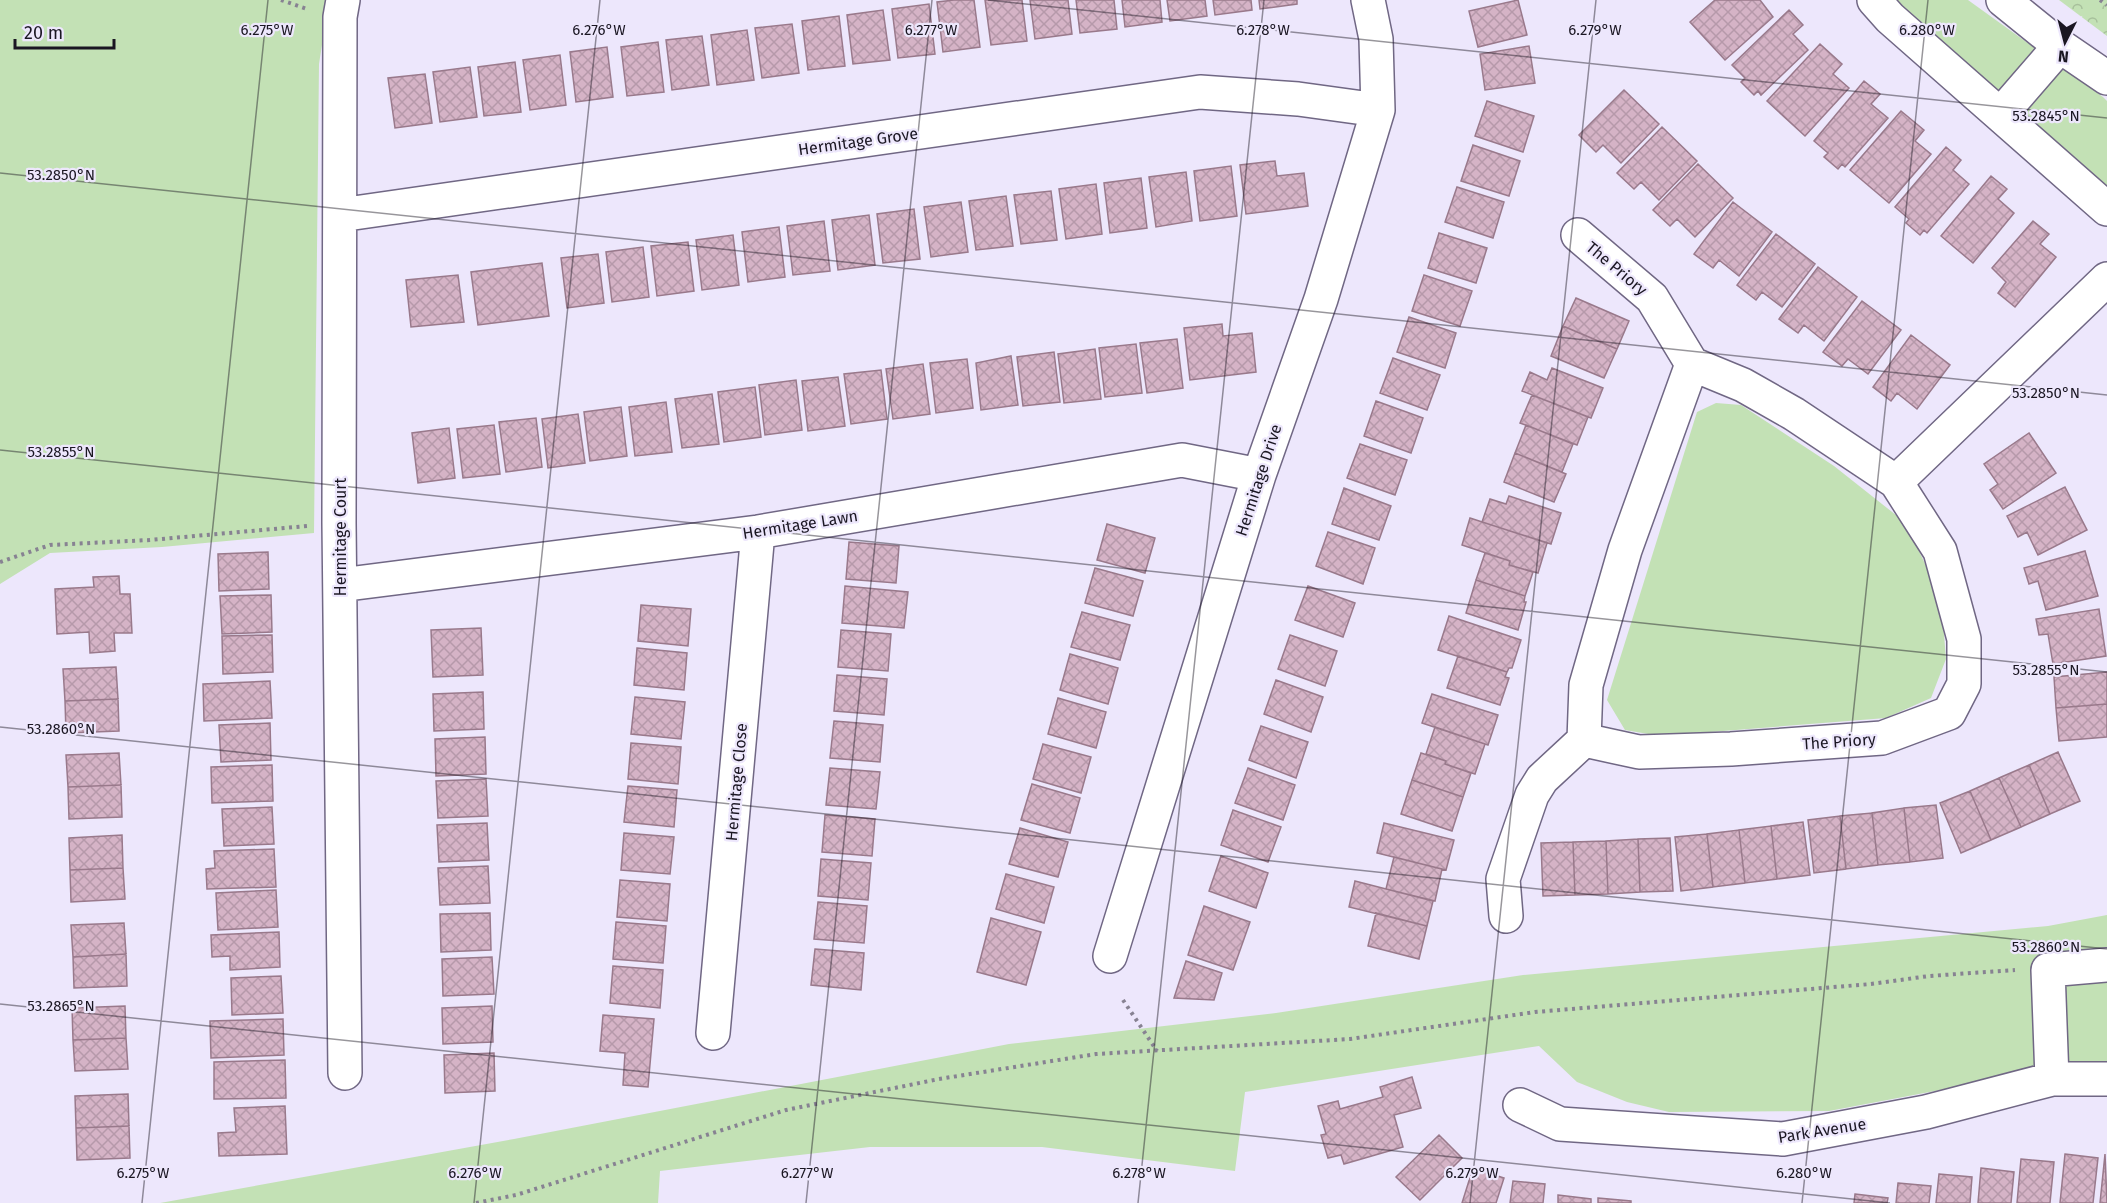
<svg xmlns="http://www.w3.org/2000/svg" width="2107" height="1203" font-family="'Fira Sans',sans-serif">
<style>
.grass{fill:#c3e1b5}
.park{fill:url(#park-crowns)}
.building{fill:url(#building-cross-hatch);stroke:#99798b;stroke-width:1.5}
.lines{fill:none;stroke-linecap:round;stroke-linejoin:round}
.minor-casing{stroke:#706784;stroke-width:36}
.major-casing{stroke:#706784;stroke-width:36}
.path{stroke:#878292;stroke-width:4;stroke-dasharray:3 4.5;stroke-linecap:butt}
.minor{stroke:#fff;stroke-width:33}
.major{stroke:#fff;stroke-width:33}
.ticks{fill:none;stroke:#1a1622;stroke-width:1.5;stroke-opacity:0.45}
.labels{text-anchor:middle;stroke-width:4.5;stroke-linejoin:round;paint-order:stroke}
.street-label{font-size:16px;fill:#1a1622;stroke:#ede7fc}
.ticks-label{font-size:15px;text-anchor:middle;fill:#1a1622;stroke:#ede7fc;stroke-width:4.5;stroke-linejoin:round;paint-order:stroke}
</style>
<defs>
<pattern id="park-crowns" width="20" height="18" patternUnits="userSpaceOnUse" patternTransform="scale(1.5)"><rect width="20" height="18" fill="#c3e1b5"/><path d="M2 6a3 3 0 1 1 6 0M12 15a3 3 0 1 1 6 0" fill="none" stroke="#a7c09b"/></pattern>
<pattern id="building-cross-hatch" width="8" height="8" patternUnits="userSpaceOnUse" patternTransform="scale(1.5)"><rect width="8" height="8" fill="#d5b3c6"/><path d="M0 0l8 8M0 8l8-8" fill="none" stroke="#b699aa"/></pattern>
</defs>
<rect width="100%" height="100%" fill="#ede7fc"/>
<path class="grass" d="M0,0H329L319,64L314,533L162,547L50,553L0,584Z
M1882,0H1968L2103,97L2107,101V195Z
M1716,403L1741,405L1834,466L1906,523L1933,581L1943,622L1946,659L1931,698L1886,718L1660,736L1625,730L1607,700L1697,412Z
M2107,915V1073L2025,1074L1829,1111L1669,1112L1627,1102L1577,1082L1539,1046L1245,1092L1235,1171L1042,1147H870L660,1171L658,1203H160L514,1139L1009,1044L1276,1013L1523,975L2048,926Z"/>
<path class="park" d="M2059,0H2107V36Z"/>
<path class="building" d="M954,0H974L980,47L943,52L937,2Z
M985,0H1022L1027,41L991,45Z
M1030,0H1068L1072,34L1035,39Z
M1076,0H1114L1117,29L1080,33Z
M1122,0H1160L1162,22L1125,27Z
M1167,0H1205L1207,16L1170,21Z
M1213,0H1251L1252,10L1215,15Z
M1259,0H1297V4L1260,9Z
M1518,0L1527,35L1478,47L1469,11Z
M1715,0H1760L1773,17L1725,60L1690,22Z
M929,4L935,54L898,58L892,9Z
M883,10L890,60L853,64L847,15Z
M1789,10L1803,25L1793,34L1808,50L1761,95L1758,91L1754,95L1741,82L1745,78L1732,65Z
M839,16L845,66L808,70L802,21Z
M792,24L799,73L762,78L755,28Z
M747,30L754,80L717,85L711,35Z
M702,36L709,85L672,90L666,40Z
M658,42L664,92L627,96L621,47Z
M1820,44L1842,64L1833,74L1849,88L1805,136L1767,101Z
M1529,46L1535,83L1485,90L1480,54Z
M607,47L613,97L576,102L570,52Z
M560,55L566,105L530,110L523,60Z
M515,62L521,112L484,116L478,67Z
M470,67L477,117L440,122L433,72Z
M425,74L432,123L395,128L388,78Z
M1864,81L1880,94L1871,104L1888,118L1845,167L1842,164L1838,169L1824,157L1828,153L1814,141Z
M1624,90L1659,124L1621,163L1603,145L1596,152L1579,135Z
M1487,101L1534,116L1523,152L1475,136Z
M1901,111L1924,130L1915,141L1931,154L1889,203L1850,170Z
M1662,127L1697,161L1659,200L1641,182L1634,189L1617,173Z
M1473,145L1520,161L1509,196L1461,181Z
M1946,147L1961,160L1953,170L1969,184L1927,233L1924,230L1920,235L1906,223L1909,219L1895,207Z
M1275,161L1277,176L1304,173L1308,206L1246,214L1240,165Z
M1698,164L1733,198L1695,237L1677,219L1670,226L1653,210Z
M1231,166L1237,216L1200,221L1194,171Z
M1186,172L1192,221L1156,227L1149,177Z
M1991,176L2007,189L1998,199L2014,213L1973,263L1941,236Z
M1141,178L1147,228L1110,233L1104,183Z
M1096,184L1102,234L1066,239L1059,189Z
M1457,187L1504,202L1493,238L1445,222Z
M1051,191L1057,240L1021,244L1014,195Z
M1006,196L1013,246L976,250L969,201Z
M961,202L968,252L931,257L924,207Z
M1733,202L1772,232L1739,276L1719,260L1713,268L1694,254Z
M914,209L920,259L883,263L877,214Z
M869,215L875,265L838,270L832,220Z
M824,221L830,271L793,275L787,226Z
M2033,221L2049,234L2040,244L2056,257L2015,307L1998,293L2006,282L1992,268Z
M779,227L785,277L748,282L742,232Z
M1439,233L1487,248L1476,283L1428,268Z
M1776,234L1815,264L1782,307L1762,292L1756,300L1737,285Z
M733,235L739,285L702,290L696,240Z
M688,242L694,291L657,296L651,246Z
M643,247L649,297L612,302L606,252Z
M598,254L604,303L567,308L561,258Z
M542,263L549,316L478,325L471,272Z
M1818,267L1857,297L1824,341L1804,325L1798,333L1779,319Z
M458,275L464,322L411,327L406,280Z
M1424,275L1472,291L1460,326L1412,311Z
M1576,298L1629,321L1617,349L1563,326Z
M1862,301L1901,330L1868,374L1848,359L1842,366L1823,352Z
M1409,317L1456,333L1445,368L1397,352Z
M1222,324L1223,336L1252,333L1256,372L1190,380L1184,328Z
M1563,326L1617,349L1604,378L1551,356Z
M1911,335L1950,365L1917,409L1897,393L1891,401L1873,387Z
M1177,339L1183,388L1147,393L1140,343Z
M1136,344L1142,393L1105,397L1099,348Z
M1095,349L1101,399L1064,403L1058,354Z
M1054,352L1060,402L1023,406L1017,357Z
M1011,356L1018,405L981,410L976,363Z
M1393,358L1440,375L1427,410L1380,393Z
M967,359L973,408L936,413L930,363Z
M923,364L930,414L893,419L886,369Z
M1552,368L1603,388L1591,418L1522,391L1530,372L1547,380Z
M881,370L887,419L851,424L844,374Z
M838,377L845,426L808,431L802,381Z
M796,380L802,430L765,435L759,385Z
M755,387L761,437L724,442L718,392Z
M712,394L719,444L682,448L675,399Z
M1532,395L1588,417L1577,445L1520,423Z
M1376,401L1423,418L1411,453L1364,436Z
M666,402L672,452L635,456L629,407Z
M621,407L627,456L590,461L584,412Z
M578,414L585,463L548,468L542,419Z
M536,418L542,467L506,472L499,422Z
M494,425L500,474L463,478L457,429Z
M1526,425L1573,444L1562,472L1515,453Z
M449,428L455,478L418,483L412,433Z
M2029,433L2056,473L2003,509L1990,490L1998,484L1984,464Z
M1360,444L1407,460L1395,495L1347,478Z
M1515,453L1566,474L1554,502L1504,482Z
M2065,487L2087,530L2038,555L2027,532L2018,537L2007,516Z
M1344,488L1391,506L1379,540L1332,524Z
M1509,496L1561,513L1551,544L1482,522L1490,499L1506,504Z
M1470,518L1547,543L1538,573L1509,565L1510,561L1462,545Z
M1107,524L1155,538L1145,573L1097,560Z
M1328,532L1375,548L1363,584L1316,566Z
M849,542L899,546L896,583L846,579Z
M2085,551L2098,596L2046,610L2038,581L2029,584L2024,568Z
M268,552L269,589L219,591L218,554Z
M1485,553L1510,561L1509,565L1533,572L1525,596L1476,580Z
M1095,568L1143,581L1133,616L1085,603Z
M119,576L120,594H130L132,633H114L115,651L90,653L89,632L57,634L55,589L94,587L93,577Z
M1476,580L1525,596L1524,602H1526L1518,630L1466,613Z
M845,586L908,592L904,628L842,623Z
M1308,586L1355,603L1343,637L1295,620Z
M271,595L272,632L222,634L220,596Z
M641,605L691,609L688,646L638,641Z
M2099,609L2106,656L2053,664L2048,634L2039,635L2036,619Z
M1082,612L1130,625L1120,660L1071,647Z
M1449,616L1521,640L1512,668H1509L1507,672L1438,650Z
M481,628L483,675L433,677L431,630Z
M841,630L891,634L888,671L838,667Z
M272,635L273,672L223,674L222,636Z
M1290,635L1337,651L1325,686L1278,669Z
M637,648L687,653L684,690L634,685Z
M1070,654L1118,668L1108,704L1060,690Z
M1458,656L1507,672L1505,677L1509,678L1500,705L1447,688Z
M116,667L118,699L65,701L63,669Z
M2107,672V704L2056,708L2054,677Z
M837,675L887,679L884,715L834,711Z
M1276,680L1323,697L1311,732L1264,714Z
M270,681L272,718L204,721L203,684Z
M483,692L484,729L434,731L433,694Z
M1432,694L1498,715L1488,745L1422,723Z
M635,697L685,702L681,739L631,734Z
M1058,698L1106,712L1096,748L1048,734Z
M118,699L119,731L66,733L65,701Z
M2107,704V737L2059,741L2056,708Z
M834,721L883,725L880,762L830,758Z
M270,723L271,760L221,762L219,725Z
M1261,726L1308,742L1296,778L1249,760Z
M1435,727L1485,744L1475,774L1445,764L1446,761L1426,754Z
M485,737L486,774L436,776L435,739Z
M631,743L681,747L678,784L628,779Z
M1043,744L1091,757L1081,793L1033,779Z
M2058,752L2080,801L2050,814L2029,765Z
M119,753L121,785L68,787L66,755Z
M1421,753L1446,761L1445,764L1471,773L1463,797L1412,780Z
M272,765L273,801L212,803L211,767Z
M2029,765L2050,814L2021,827L1999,778Z
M830,768L880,772L876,809L826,805Z
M1248,768L1295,785L1283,820L1235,803Z
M1999,778L2021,827L1991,840L1970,791Z
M486,779L488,816L438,818L436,781Z
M1412,780L1463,797L1452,831L1401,814Z
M1032,784L1080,798L1070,833L1021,820Z
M121,785L122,817L69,819L68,787Z
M628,786L677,790L674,827L624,822Z
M1970,791L1991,840L1961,853L1940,803Z
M1936,805L1943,858L1910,862L1904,808Z
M272,807L274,844L224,846L222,809Z
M1904,808L1910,862L1878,865L1872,813Z
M1233,810L1281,827L1268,862L1221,845Z
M1872,813L1878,865L1846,869L1840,816Z
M825,815L875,819L872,856L822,852Z
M1840,816L1846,869L1814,873L1808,820Z
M1803,822L1810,875L1777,879L1771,826Z
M487,823L489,860L439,862L437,825Z
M1384,823L1454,840L1446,870L1377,853Z
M1771,826L1777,879L1745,883L1739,830Z
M1020,828L1068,842L1058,877L1009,864Z
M1739,830L1745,883L1713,887L1707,834Z
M624,833L674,837L670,874L621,870Z
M1707,834L1713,887L1681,891L1675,837Z
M122,835L123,868L70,870L69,838Z
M1670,838L1673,891L1640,892L1638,839Z
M1638,839L1640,892L1608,894L1606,841Z
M1606,841L1608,894L1575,895L1573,842Z
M1573,842L1575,895L1543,896L1541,843Z
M274,849L276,887L207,889L206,869L215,868L214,851Z
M1221,856L1268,873L1256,908L1209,891Z
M1394,857L1442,869L1435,901L1386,889Z
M821,859L871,863L868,900L818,896Z
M488,866L490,903L440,905L438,868Z
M123,868L125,899L71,902L70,870Z
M1006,874L1054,887L1044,923L996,909Z
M620,880L670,884L667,921L617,917Z
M1355,881L1433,901L1427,926L1349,907Z
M276,890L278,927L218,930L216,893Z
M818,902L867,906L864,943L814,939Z
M1204,906L1250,922L1233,970L1188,955Z
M490,913L491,950L441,952L440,914Z
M1376,913L1427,926L1419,959L1368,946Z
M991,918L1041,932L1026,985L977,972Z
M616,922L666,926L663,963L613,959Z
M124,923L126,954L73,957L71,925Z
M279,932L280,967L230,970V956L212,957L211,935Z
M815,949L864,953L861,990L811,985Z
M126,954L127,986L74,988L73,957Z
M492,957L494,994L443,996L442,959Z
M1186,961L1222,973L1214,1000L1174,998Z
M613,966L663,970L660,1008L610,1003Z
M281,976L283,1013L232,1015L231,978Z
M125,1006L126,1038L73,1040L72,1008Z
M492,1006L493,1042L443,1044L442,1008Z
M603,1015L654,1019L648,1087L623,1085L625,1053L600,1051Z
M283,1019L284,1055L211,1058L210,1021Z
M126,1038L128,1069L75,1071L73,1040Z
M494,1053L495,1091L445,1093L444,1055Z
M285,1060L286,1098L214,1099V1062Z
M1412,1077L1421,1108L1394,1115L1403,1147L1344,1164L1341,1155L1328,1158L1321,1135L1326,1134L1318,1106L1338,1101L1340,1109L1383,1097L1380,1087Z
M128,1094L129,1126L76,1128L75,1096Z
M285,1106L287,1154L219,1156L218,1133L236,1132L234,1108Z
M129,1126L130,1158L77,1160L76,1128Z
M1439,1135L1462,1158L1420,1200L1396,1177Z
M2065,1154L2098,1158L2093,1203H2060Z
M2105,1154L2107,1203H2100Z
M2021,1159L2054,1162L2050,1203H2017Z
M1473,1168L1504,1178L1496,1203H1462Z
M1981,1168L2014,1172L2011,1203H1978Z
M1939,1174L1972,1177L1970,1203H1936Z
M1513,1181L1545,1184L1543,1203H1510Z
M1898,1183L1931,1186L1929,1203H1896Z
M1855,1194L1888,1198L1887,1203H1854Z
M1558,1195L1591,1199V1203H1558Z
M1598,1198L1631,1201V1203H1598Z"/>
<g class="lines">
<defs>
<path id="minor" d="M343,0L340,17L339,523L345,1073
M1874,0L1890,18L2107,209
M2001,114L2060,46
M340,215L1200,92L1298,99L1378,110
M1578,235L1652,298L1692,364L1743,385L1794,414L1896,482L1940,551L1964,639V684L1949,713L1882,738L1731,749L1639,752L1584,740
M1896,482L2107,279
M340,585L758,532L1182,460L1259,475
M1506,916L1503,879L1532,795L1542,779L1584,740L1586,685L1625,550L1692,364
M1110,956L1259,475L1321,299L1378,110L1376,39L1368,0
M713,1033L758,532
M2052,1079L2048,970L2107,965
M1520,1105L1560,1124L1783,1139L1926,1112L2052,1079H2107"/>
<path id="major" d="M2003,0L2060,46L2107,78"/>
</defs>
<use href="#minor" class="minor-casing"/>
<use href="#major" class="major-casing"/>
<path class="path" d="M281,0L307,9
M2100,0L2107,5
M0,562L50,545L150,540L307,526
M1123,1000L1157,1051
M476,1203L516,1195L786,1110L939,1079L1096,1054L1350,1039L1535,1012L1871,984L1929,976L2015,970"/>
<use href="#minor" class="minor"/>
<use href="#major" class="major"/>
</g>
<path class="ticks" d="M988,0L2107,118M0,173L2107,395M0,450L2107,672M0,727L2107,949M0,1004L1890,1203M142,1203L268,0M474,1203L600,0M806,1203L932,0M1138,1203L1264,0M1470,1203L1596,0M1802,1203L1928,0"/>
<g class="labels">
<g class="street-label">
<text transform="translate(858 141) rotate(-8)" y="6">Hermitage Grove</text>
<text transform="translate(1617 268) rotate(40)" y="6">The Priory</text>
<text transform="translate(1258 480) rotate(-72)" y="6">Hermitage Drive</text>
<text transform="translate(800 524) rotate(-9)" y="6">Hermitage Lawn</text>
<text transform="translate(340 537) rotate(-90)" y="6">Hermitage Court</text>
<text transform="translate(1839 741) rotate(-4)" y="6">The Priory</text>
<text transform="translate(736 782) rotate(-85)" y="6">Hermitage Close</text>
<text transform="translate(1822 1130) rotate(-9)" y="6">Park Avenue</text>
</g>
</g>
<g class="ticks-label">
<text x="267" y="35">6.275°W</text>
<text x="599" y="35">6.276°W</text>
<text x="931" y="35">6.277°W</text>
<text x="1263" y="35">6.278°W</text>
<text x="1595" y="35">6.279°W</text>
<text x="1927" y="35">6.280°W</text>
<text x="2046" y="121">53.2845°N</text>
<text x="61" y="180">53.2850°N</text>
<text x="2046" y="398">53.2850°N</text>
<text x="61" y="457">53.2855°N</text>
<text x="2046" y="675">53.2855°N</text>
<text x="61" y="734">53.2860°N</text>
<text x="2046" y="952">53.2860°N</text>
<text x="61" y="1011">53.2865°N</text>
<text x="143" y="1178">6.275°W</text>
<text x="475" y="1178">6.276°W</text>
<text x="807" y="1178">6.277°W</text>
<text x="1139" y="1178">6.278°W</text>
<text x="1472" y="1178">6.279°W</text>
<text x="1804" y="1178">6.280°W</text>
</g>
<g transform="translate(2065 42) rotate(186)" stroke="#ede7fc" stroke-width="4.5" paint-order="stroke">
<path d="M0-4.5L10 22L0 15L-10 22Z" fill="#1a1622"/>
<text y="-9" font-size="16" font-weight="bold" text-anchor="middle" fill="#1a1622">N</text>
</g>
<path d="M15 39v9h99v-9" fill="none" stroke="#1a1622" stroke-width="3"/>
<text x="24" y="39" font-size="18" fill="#1a1622" stroke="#ede7fc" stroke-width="4.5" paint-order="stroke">20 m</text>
</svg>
